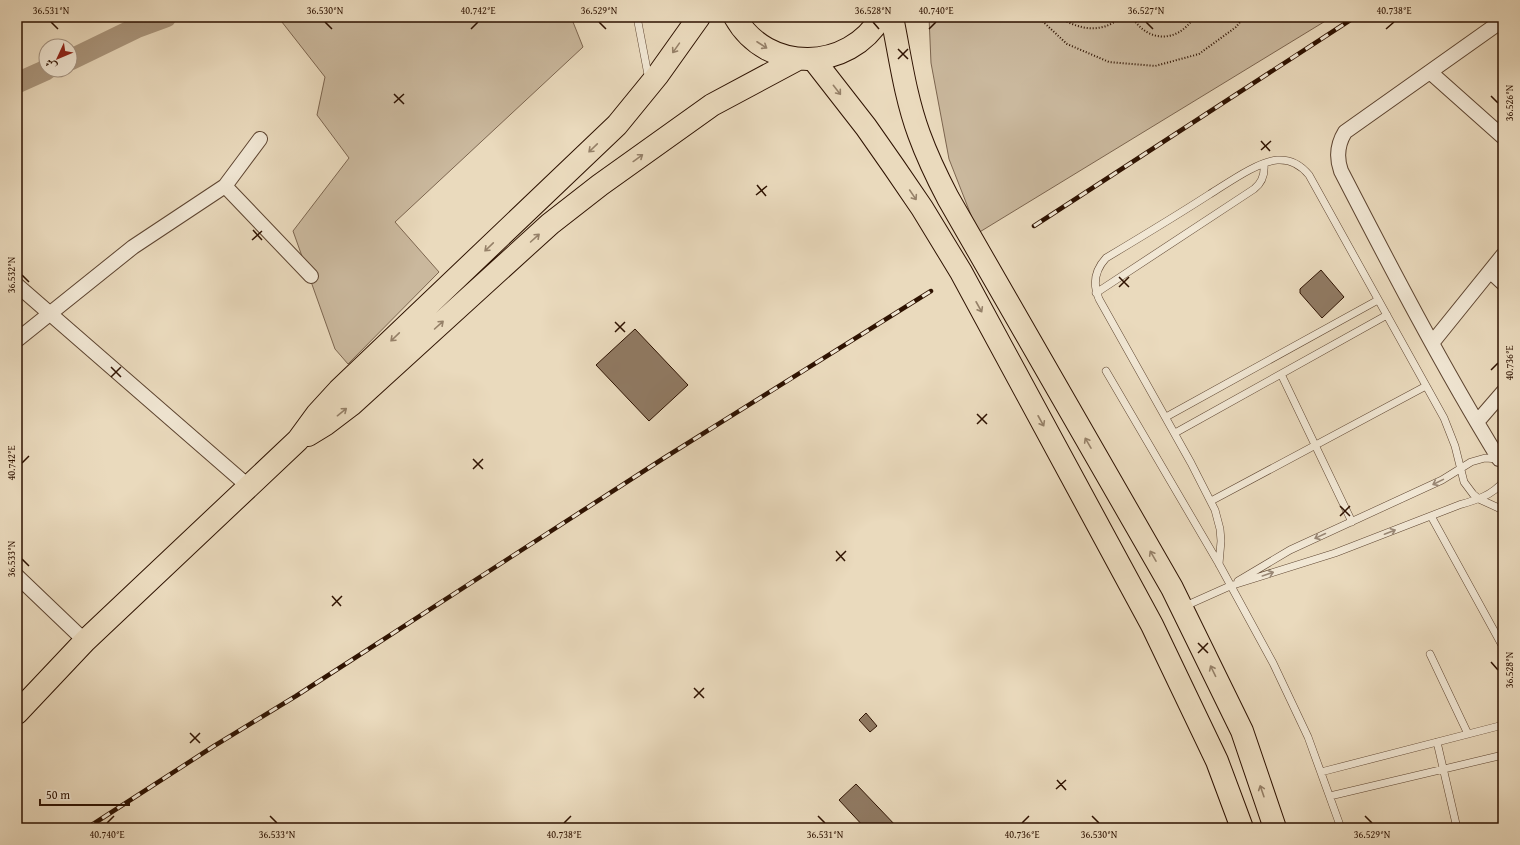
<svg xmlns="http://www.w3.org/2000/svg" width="1520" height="845" font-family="'Gentium Book Plus',Amiri,serif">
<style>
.green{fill:#cab89d;stroke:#7c654f}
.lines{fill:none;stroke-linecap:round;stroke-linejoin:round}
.river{stroke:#aa967d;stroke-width:21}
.building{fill:#907a63;stroke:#2e1201}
.lane-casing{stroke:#5d4430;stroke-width:8}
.street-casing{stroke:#5d4430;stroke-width:16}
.primary-casing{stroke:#2e1201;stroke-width:24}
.highway-casing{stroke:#2e1201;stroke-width:24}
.path{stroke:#2e1201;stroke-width:2;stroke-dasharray:1 2;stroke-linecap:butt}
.lane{stroke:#f1e7d4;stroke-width:7}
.street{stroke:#f1e7d4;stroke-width:14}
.primary{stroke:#eadabd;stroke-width:22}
.highway{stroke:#eadabd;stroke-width:22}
.rail-casing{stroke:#2e1201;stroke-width:4.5}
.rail{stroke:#f1e7d4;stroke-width:3;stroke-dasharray:9;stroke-linecap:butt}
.oneway{stroke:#958068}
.oneway2{stroke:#998775}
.ticks{fill:none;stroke:#2e1201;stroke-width:1.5}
.neatline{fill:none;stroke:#2e1201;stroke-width:1.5}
.ticks-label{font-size:10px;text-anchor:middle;fill:#2e1201}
</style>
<rect width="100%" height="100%" fill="#eadabd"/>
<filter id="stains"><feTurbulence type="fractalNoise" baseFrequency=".005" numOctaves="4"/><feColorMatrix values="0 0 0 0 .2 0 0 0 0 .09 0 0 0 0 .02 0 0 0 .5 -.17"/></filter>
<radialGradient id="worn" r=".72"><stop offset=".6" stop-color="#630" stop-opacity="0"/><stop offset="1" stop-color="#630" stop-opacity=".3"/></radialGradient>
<path class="green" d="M278,17H571L583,47L395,222L439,272L348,364L335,349L293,231L349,158L317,115L325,77Z
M929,17H1332L978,233L949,159L931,63Z"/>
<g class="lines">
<path class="river" d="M70,60L136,28L166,17
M17,83L46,70"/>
</g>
<path class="building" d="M1321,270L1344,297L1322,318L1300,293V289Z
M635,329L688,385L649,421L596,365Z
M866,713L877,726L870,732L859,720Z
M856,784L898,828H865L839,800Z"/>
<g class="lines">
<defs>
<path id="lane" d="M637,17L649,80
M1096,293L1254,189C1262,183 1265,175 1264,164
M1106,371L1219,564L1273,663L1308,737L1341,828
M1281,374L1352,522
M1166,417L1378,300
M1175,433L1387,315
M1211,501L1426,386
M1431,516L1503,647
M1219,564L1221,541L1220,529L1215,510L1191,463L1099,299C1092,283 1095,270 1106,258C1141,237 1176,216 1210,194C1228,183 1257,162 1277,160C1290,159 1301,165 1309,175L1444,418L1455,446L1464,482L1473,494L1479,499L1503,510
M1238,581L1290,550L1442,480L1471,462L1485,458L1499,459L1503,465
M1183,607L1230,586L1335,553L1459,505C1476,500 1491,496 1503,482
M1430,654L1468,734
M1437,742L1457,828
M1321,772L1503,725
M1330,796L1503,755"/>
<path id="street" d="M1430,72L1503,137
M225,186L311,276
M1490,271L1503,283
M17,285L248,486
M17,340L133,247L225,186L260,139
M1432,343L1503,255
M1477,422L1503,392
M1499,459C1442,366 1391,268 1341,171C1336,157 1337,145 1345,132L1503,20
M17,576L85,641"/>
<path id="primary" d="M892,17C900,56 905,96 919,134C927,156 937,177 948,198L1172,588L1242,731L1275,828
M813,59L866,127L894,167L922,208L961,272L1152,625L1217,761L1242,828"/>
<path id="highway" d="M735,17C767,74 849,72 881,17
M308,435L326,424L351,405L550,224L600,185L712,105L798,59
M17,713L85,641L298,440L317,414L339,390L617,125L657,76L699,17"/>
</defs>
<use href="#lane" class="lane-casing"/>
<use href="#street" class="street-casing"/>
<use href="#primary" class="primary-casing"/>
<use href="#highway" class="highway-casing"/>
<path class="path" d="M1038,17L1067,44L1109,62L1155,66L1199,54L1236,27L1244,17
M1059,17C1079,30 1102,34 1121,17
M1132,17C1148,43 1178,43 1194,17"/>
<use href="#lane" class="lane"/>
<use href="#street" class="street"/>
<use href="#primary" class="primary"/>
<use href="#highway" class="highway"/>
<defs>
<path id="rail" d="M1034,226L1355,17
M87,828L214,746L296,696L664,458L931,291"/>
</defs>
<use href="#rail" class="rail-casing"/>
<use href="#rail" class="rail"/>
</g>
<defs><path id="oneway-shaft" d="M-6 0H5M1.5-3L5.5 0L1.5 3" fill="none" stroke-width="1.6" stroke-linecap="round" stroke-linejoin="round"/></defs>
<g class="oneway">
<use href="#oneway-shaft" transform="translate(762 45) rotate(33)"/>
<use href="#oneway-shaft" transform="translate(676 48) rotate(125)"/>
<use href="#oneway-shaft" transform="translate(837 90) rotate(52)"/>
<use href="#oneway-shaft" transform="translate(593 148) rotate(136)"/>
<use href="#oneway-shaft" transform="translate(638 158) rotate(-36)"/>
<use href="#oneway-shaft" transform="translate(913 195) rotate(56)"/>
<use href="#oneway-shaft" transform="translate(535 238) rotate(-42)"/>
<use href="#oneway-shaft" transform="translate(489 247) rotate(136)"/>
<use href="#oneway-shaft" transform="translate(979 307) rotate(61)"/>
<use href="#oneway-shaft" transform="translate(439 325) rotate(-42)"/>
<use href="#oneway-shaft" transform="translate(395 337) rotate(136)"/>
<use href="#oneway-shaft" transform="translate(342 412) rotate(-39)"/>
<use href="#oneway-shaft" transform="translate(1041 421) rotate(61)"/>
<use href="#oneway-shaft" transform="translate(1088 443) rotate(-120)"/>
<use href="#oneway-shaft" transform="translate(1153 556) rotate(-120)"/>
<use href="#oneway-shaft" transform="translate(1213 671) rotate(-116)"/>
<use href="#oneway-shaft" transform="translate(1262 791) rotate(-109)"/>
</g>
<g class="oneway2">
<use href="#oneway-shaft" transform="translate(1438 482) rotate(154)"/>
<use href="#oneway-shaft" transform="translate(1390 532) rotate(-21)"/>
<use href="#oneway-shaft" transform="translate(1320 536) rotate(155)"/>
<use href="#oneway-shaft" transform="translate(1268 574) rotate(-19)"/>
</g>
<path class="ticks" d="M51,22L58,29M325,22L332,29M599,22L606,29M873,22L879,29M1146,22L1153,29M471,29L478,22M929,29L936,22M1386,29L1394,22M898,49L908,59M898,59L908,49M394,94L404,104M1491,96L1498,103M394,103L404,94M1261,141L1270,151M1261,150L1271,141M757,185L766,196M756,195L767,186M253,230L262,240M252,240L262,231M22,275L29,282M1119,277L1129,287M1119,287L1129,277M615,322L625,332M615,332L625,322M111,367L121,377M1491,370L1498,363M111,377L121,367M977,414L987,424M977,424L987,414M473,459L483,469M22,463L29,456M473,469L483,459M1340,506L1350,516M1340,516L1350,506M836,551L845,561M22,559L29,566M836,561L846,551M332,596L341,606M332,606L342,596M1198,643L1208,653M1198,653L1208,643M1491,662L1498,670M694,688L704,698M694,698L704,688M190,733L200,743M190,743L200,733M1057,780L1066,790M1056,789L1066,780M270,816L277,823M818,816L825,823M1092,816L1099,823M1365,816L1372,823M107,823L114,816M564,823L571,816M1022,823L1029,816"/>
<rect width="1520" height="845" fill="none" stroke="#eadabd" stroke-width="44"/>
<g transform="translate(58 58) rotate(226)"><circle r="19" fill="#f1e7d4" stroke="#a39280"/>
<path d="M0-3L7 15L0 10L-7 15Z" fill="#8f2418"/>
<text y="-6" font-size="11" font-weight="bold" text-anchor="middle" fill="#2e1201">ش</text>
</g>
<path d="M40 799v6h89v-6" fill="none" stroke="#2e1201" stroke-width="2"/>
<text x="46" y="799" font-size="12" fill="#2e1201" stroke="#f1e7d4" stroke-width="3" paint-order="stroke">50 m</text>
<rect x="22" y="22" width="1476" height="801" class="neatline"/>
<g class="ticks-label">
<text x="51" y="14">36.531°N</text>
<text x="325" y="14">36.530°N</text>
<text x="478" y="14">40.742°E</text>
<text x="599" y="14">36.529°N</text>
<text x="873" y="14">36.528°N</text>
<text x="936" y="14">40.740°E</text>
<text x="1146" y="14">36.527°N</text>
<text x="1394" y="14">40.738°E</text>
<text transform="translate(1509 103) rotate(-90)" y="4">36.526°N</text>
<text transform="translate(11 275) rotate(-90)" y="4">36.532°N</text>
<text transform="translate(1509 363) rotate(-90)" y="4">40.736°E</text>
<text transform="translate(11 463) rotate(-90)" y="4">40.742°E</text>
<text transform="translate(11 559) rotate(-90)" y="4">36.533°N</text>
<text transform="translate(1509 670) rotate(-90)" y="4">36.528°N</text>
<text x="107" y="838">40.740°E</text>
<text x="277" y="838">36.533°N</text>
<text x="564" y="838">40.738°E</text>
<text x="825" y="838">36.531°N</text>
<text x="1022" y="838">40.736°E</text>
<text x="1099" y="838">36.530°N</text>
<text x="1372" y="838">36.529°N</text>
</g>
<rect width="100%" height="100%" filter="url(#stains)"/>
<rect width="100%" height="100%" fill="url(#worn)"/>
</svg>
